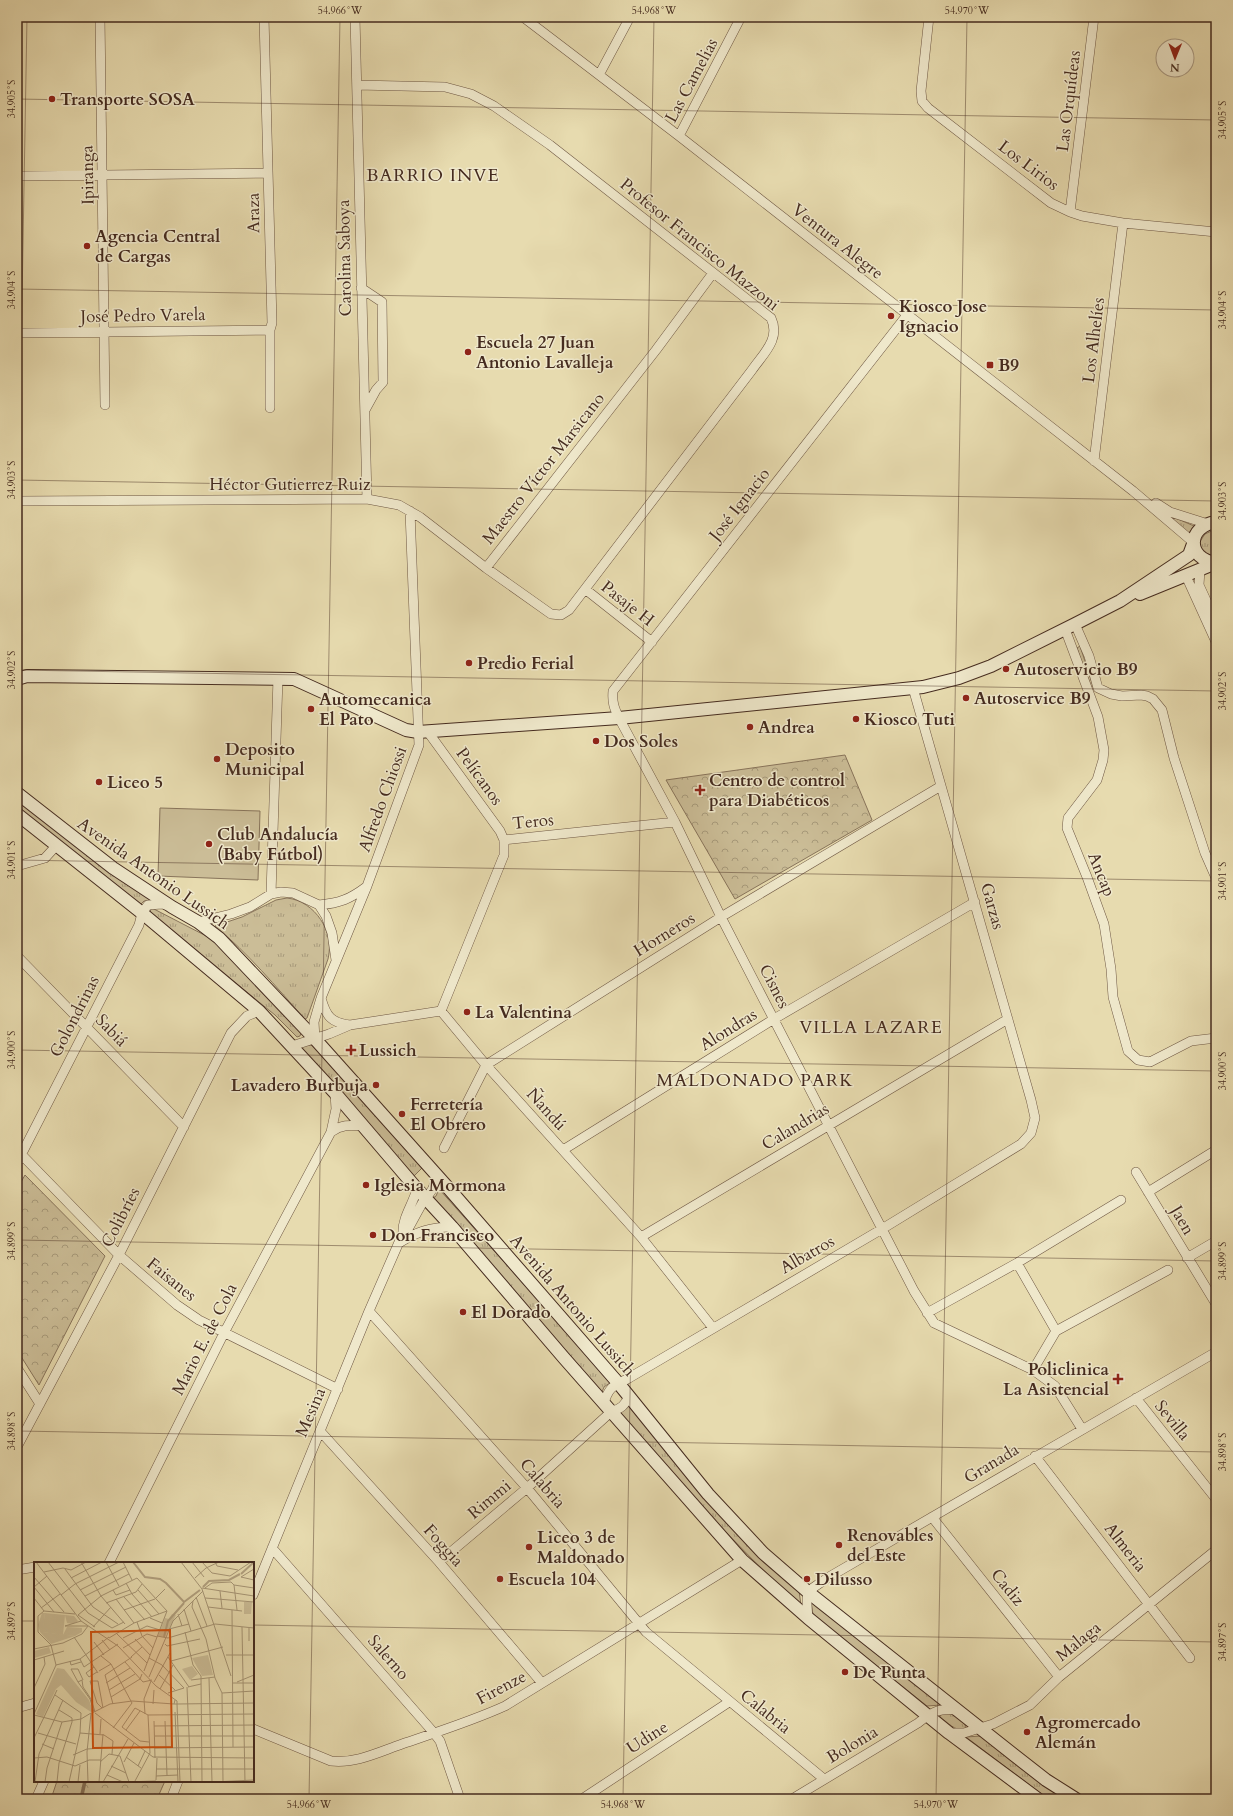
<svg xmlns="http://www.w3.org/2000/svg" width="1233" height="1816" font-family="Cardo,serif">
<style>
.grass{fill:url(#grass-tufts);stroke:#88745b}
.park{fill:url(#park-crowns);stroke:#88745b}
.garden{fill:#cbbd97;stroke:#88745b}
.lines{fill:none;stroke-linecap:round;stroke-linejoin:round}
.stream{stroke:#857158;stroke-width:3.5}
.street-casing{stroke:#6e5743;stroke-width:10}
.secondary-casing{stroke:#452b1f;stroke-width:14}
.street{stroke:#efe8cb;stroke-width:9}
.secondary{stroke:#efe8cb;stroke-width:12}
.ticks{fill:none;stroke:#452b1f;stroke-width:1;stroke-opacity:0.45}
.poi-dot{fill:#8f2418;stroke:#efe8cb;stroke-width:1.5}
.labels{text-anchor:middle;stroke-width:3;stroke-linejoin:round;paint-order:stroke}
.street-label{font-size:17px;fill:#452b1f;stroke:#efe8cb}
.poi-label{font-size:17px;font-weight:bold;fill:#452b1f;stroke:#efe8cb;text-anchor:start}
.neighbourhood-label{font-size:18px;letter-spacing:1px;fill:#452b1f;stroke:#efe8cb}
.inset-river{fill:none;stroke:#b09f7e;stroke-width:2}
.inset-road{fill:none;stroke:#a69575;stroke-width:1}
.view{fill:#d0520f;fill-opacity:0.15;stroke:#d0520f;stroke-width:2}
.inset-edge{fill:none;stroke:#452b1f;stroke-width:2}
.neatline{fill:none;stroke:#452b1f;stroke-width:1.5}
.ticks-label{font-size:10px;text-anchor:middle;fill:#452b1f}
</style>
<defs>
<pattern id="grass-tufts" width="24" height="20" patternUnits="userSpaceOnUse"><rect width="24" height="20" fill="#cbbd97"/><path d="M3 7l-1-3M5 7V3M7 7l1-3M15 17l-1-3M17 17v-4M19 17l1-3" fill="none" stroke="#a79a7b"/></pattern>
<pattern id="park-crowns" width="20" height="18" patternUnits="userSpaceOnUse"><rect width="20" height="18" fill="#cbbd97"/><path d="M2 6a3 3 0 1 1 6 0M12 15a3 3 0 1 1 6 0" fill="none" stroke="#a79a7b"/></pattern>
</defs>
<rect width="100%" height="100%" fill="#e7dbaf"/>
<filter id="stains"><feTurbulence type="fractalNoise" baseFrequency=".005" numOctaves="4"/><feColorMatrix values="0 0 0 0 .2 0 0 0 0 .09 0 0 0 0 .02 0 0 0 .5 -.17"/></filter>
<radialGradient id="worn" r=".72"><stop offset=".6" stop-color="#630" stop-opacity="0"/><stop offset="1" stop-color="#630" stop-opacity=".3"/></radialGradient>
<path class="grass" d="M1162,512L1194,526L1189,533Z
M1216,529V557L1202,552L1199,543L1205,534Z
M1080,646L1093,686L1090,687L1077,648Z
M17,799L153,900L144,901L140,905L17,807Z
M287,898C315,901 335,932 328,959L307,1018L305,1019C276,987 248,953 215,926L242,917L276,900Z
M152,908L212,939L301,1033L300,1036L297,1037L275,1015L149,913Z
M312,1045L422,1168L414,1176L300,1046Z
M439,1189L611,1382L604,1387L602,1392L433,1198L436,1196Z
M629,1405L799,1591L801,1605C735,1547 678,1480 620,1413Z
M811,1601L941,1705L927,1706L813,1615Z
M948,1713C955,1715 965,1720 966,1727L964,1730C955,1731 947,1722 940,1717V1715Z
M980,1736L1067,1799H1048L966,1737Z"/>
<path class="park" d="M845,755L872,820L735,899L666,780Z
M25,1175L105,1256L39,1385L17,1350V1189Z
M57,1781H165L157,1799H51Z"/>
<path class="garden" d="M160,808L260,811L258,880L158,876Z"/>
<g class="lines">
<path class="stream" d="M81,1799L85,1781"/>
<defs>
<path id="street" d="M100,17L105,405
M264,17L272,323L270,330V408
M355,17L367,499
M523,17L679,136L1133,491L1193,542
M929,17L921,91L922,101L928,108L1051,203L1070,212L1082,216L1123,223L1216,232
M599,75L630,17
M679,136L741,17
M17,176L268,173
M1070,212L1094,17
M361,288L382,302L383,382L376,390L365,410
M907,315L613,691C612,702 614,708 619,718L675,822L721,917L914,1291L934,1323L1033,1370L1055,1386L1082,1429
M17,333L270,330
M1094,461L1123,223
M17,501L367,499L399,505L420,517L486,568L551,614L561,615L569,610L752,370C763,354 781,339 771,318L550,145L494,106L471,94L445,87L357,85
M1156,503L1170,512L1208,524
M486,568L656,350L713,273
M1200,570L1199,585L1216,622
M1186,576L1216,642
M585,589L652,642
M1075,624L1089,656L1098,688L1111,694L1122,696L1141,695L1147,696L1153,699L1162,710L1174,758L1205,853L1216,878
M1065,629L1098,717L1104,750L1103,760L1097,780L1068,818L1067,828L1087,877L1104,924L1111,969L1113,997L1128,1051L1138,1060L1150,1062L1191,1041L1216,1038
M428,732L500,831L504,840V855L441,1011
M504,840L675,822
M17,866L45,858L56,846
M271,894L278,678
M319,905C340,903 350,899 366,887
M198,922L231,914L250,907L271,894L281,892L293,893L319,905L326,916L332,933L336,960
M17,956L184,1127
M321,998C326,1016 331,1023 350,1025
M315,1039L314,1022L321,998L367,886L419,745L410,511
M292,1046L329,1034L350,1025L441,1011L486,1065L641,1237L713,1328
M331,1132C342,1124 350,1125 363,1126
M444,1148L486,1065L721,917L941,786
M17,1150L119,1255L177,1305L199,1320L338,1389
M563,1150L774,1019L975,902
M17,1163L139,925L142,913L148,905L162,904L169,906
M1136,1172L1216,1304
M1148,1192L1216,1150
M403,1233L408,1229L425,1198C432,1193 435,1185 437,1176
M641,1237L1008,1019
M399,1243C416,1232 431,1227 452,1227
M1187,1258L1216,1241
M1017,1263L1056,1331
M369,1311L527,1488L646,1632L824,1779
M927,1313L1017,1263L1121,1200
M17,1368L40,1404
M1033,1370L1056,1331L1168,1270
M1136,1398L1216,1499
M604,1403C609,1386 614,1386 629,1378L882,1229L1021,1144L1031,1133L1035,1118L1031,1100L913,688
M320,1431L439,1562L542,1683
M17,1447L119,1255L231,1033L247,1016L259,1011
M1035,1456L1190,1658
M932,1517L1059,1677
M272,1548L434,1733L440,1741L460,1799
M439,1562L527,1488L612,1411C621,1409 625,1405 629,1396
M109,1563L224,1333L331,1132L336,1109L335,1093
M17,1570L35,1567
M253,1595L369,1311L403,1233C402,1218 413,1204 417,1189
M808,1618C805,1588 806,1593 829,1577L1216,1352
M17,1708L35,1703
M253,1729L331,1761C355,1764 379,1752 402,1744C437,1732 472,1721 505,1706L742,1560
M949,1733H964L993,1724L1030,1705L1059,1677L1216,1550
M36,1799L44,1781
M171,1799L178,1781
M582,1799L729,1702
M792,1799L918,1723C932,1712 938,1708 957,1710"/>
<path id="secondary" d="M1216,522C1187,526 1186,559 1216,563
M1140,594L1216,563
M17,679L27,676L294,679L406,730L418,732L619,718L923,687L959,678L991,666L1075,624L1120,601L1189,555L1193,544
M17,793L113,868L172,907L198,922L219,938L315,1039L450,1190L619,1384L708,1494L763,1553L808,1592L1014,1755L1046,1780L1076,1799
M17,814L142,913L259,1011L335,1093L417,1189L452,1227L564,1358L742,1560L808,1618L949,1733L1038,1799"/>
</defs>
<use href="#street" class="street-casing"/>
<use href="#secondary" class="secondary-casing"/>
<use href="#street" class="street"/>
<use href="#secondary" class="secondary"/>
</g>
<path class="ticks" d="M17,99L1216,120M17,289L1216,310M17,480L1216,501M17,585L27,17M17,670L1216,691M17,860L1216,881M17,1050L1216,1071M17,1240L1216,1261M17,1431L1216,1452M17,1621H35M253,1625L1216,1642M309,1799L340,17M623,1799L654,17M936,1799L967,17"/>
<g class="poi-dot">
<circle cx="52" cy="99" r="4"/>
<circle cx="87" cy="246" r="4"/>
<circle cx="891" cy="316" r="4"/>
<circle cx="468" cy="352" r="4"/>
<rect x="986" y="361" width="8" height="8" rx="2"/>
<circle cx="469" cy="663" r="4"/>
<circle cx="1006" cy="669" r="4"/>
<circle cx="966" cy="698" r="4"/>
<circle cx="311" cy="709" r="4"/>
<circle cx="856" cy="719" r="4"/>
<circle cx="750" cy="727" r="4"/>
<circle cx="596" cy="741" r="4"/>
<circle cx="217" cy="759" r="4"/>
<circle cx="99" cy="782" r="4"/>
<path d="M698 784h4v4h4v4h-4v4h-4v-4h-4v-4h4z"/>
<circle cx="209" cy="844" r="4"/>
<circle cx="467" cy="1012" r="4"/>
<path d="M349 1044h4v4h4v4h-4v4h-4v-4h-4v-4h4z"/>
<circle cx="376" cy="1085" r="4"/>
<circle cx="402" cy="1114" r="4"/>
<circle cx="366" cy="1185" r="4"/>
<circle cx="373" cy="1235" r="4"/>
<circle cx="463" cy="1312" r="4"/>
<path d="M1116 1373h4v4h4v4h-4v4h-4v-4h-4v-4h4z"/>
<circle cx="839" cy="1545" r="4"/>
<circle cx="529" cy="1547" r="4"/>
<circle cx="500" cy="1579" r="4"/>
<circle cx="807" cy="1579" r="4"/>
<circle cx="845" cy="1672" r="4"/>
<circle cx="1027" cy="1732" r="4"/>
</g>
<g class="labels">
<g class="street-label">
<text transform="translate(691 80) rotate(-62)" y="6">Las Camelias</text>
<text transform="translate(1068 101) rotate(-83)" y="6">Las Orquídeas</text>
<text transform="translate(1029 165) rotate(37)" y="6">Los Lirios</text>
<text transform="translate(87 175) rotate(-91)" y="6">Ipiranga</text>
<text transform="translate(253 213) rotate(-91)" y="6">Araza</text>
<text transform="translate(838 241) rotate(38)" y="6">Ventura Alegre</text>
<text transform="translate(700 244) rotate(39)" y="6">Profesor Francisco Mazzoni</text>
<text transform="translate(344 258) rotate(-91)" y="6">Carolina Saboya</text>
<text transform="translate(143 315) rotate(-1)" y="6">José Pedro Varela</text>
<text transform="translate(1093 340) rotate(-83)" y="6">Los Alhelíes</text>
<text transform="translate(543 468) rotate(-52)" y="6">Maestro Víctor Marsicano</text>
<text x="290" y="490">Héctor Gutierrez Ruiz</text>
<text transform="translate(739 504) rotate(-52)" y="6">José Ignacio</text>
<text transform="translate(628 603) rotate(38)" y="6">Pasaje H</text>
<text transform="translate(480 776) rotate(54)" y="6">Pelícanos</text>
<text transform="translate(382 799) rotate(-70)" y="6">Alfredo Chiossi</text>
<text transform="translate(533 821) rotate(-6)" y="6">Teros</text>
<text transform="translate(154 873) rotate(35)" y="6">Avenida Antonio Lussich</text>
<text transform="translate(1102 874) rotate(68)" y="6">Ancap</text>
<text transform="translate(993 906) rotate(74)" y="6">Garzas</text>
<text transform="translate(664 934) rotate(-32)" y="6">Horneros</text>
<text transform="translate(775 986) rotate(63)" y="6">Cisnes</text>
<text transform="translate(74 1016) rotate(-63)" y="6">Golondrinas</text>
<text transform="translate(728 1029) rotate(-32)" y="6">Alondras</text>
<text transform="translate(112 1030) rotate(46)" y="6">Sabiá</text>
<text transform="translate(547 1109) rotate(48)" y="6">Ñandú</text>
<text transform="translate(795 1126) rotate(-31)" y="6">Calandrias</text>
<text transform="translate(120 1217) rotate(-63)" y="6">Colibríes</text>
<text transform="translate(1183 1220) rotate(60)" y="6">Jaen</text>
<text transform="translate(807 1254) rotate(-30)" y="6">Albatros</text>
<text transform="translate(172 1279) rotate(39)" y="6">Faisanes</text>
<text transform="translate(573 1305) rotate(49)" y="6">Avenida Antonio Lussich</text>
<text transform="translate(204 1339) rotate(-63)" y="6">Mario E. de Cola</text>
<text transform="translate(310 1412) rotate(-67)" y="6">Mesina</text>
<text transform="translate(1173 1420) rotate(51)" y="6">Sevilla</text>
<text transform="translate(991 1463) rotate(-31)" y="6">Granada</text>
<text transform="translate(543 1483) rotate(49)" y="6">Calabria</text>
<text transform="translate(489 1499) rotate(-40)" y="6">Rimmi</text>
<text transform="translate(444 1545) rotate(48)" y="6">Foggia</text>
<text transform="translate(1126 1547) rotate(52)" y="6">Almeria</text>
<text transform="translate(1008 1587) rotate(51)" y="6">Cadiz</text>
<text transform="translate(1078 1641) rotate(-39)" y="6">Malaga</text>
<text transform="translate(389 1657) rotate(49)" y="6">Salerno</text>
<text transform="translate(501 1687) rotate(-28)" y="6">Firenze</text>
<text transform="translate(766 1711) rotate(39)" y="6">Calabria</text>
<text transform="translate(647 1737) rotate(-33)" y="6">Udine</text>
<text transform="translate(852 1744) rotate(-31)" y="6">Bolonia</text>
</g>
<g class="poi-label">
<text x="60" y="105">Transporte SOSA</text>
<text x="95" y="242">Agencia Central<tspan x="95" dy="20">de Cargas</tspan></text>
<text x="899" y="312">Kiosco Jose<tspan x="899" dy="20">Ignacio</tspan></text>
<text x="476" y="348">Escuela 27 Juan<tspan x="476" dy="20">Antonio Lavalleja</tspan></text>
<text x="998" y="371">B9</text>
<text x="477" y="669">Predio Ferial</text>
<text x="1014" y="675">Autoservicio B9</text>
<text x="974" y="704">Autoservice B9</text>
<text x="319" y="705">Automecanica<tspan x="319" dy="20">El Pato</tspan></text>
<text x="864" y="725">Kiosco Tuti</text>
<text x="758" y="733">Andrea</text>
<text x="604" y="747">Dos Soles</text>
<text x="225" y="755">Deposito<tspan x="225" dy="20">Municipal</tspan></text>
<text x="709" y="786">Centro de control<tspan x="709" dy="20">para Diabéticos</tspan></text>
<text x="107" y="788">Liceo 5</text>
<text x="217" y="840">Club Andalucía<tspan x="217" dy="20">(Baby Fútbol)</tspan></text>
<text x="475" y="1018">La Valentina</text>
<text x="359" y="1056">Lussich</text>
<text x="368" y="1091" text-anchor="end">Lavadero Burbuja</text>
<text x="410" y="1110">Ferretería<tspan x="410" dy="20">El Obrero</tspan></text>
<text x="374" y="1191">Iglesia Mormona</text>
<text x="381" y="1241">Don Francisco</text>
<text x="471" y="1318">El Dorado</text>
<text x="1109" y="1375" text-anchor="end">Policlinica<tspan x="1109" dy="20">La Asistencial</tspan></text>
<text x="847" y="1541">Renovables<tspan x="847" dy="20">del Este</tspan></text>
<text x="537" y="1543">Liceo 3 de<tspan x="537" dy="20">Maldonado</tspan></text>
<text x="508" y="1585">Escuela 104</text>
<text x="815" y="1585">Dilusso</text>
<text x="853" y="1678">De Punta</text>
<text x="1035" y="1728">Agromercado<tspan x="1035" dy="20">Alemán</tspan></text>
</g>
<g class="neighbourhood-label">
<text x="433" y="181">BARRIO INVE</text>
<text x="871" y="1033">VILLA LAZARE</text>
<text x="755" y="1086">MALDONADO PARK</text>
</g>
</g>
<g transform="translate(34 1562)">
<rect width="220" height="220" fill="#e7dbaf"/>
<path d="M8,51H11L9,70L41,74L17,82L6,70L4,63ZM174,93L179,113L168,114L158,96ZM158,104L164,112L156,118L148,107Z" fill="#cbbd97"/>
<path d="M31,53L40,54L44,59L39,62L33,61ZM33,65L48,66V70L41,74L29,73ZM15,85L17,91L0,96V89ZM23,106L30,107L55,138L59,149L57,150L42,140L27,123L22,127L9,155L2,152Z" fill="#cbbd97"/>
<path d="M11,51L31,53L29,73L8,70Z" fill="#cbbd97"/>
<path d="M138,52L142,53L131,75L124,74L131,56L135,57Z" fill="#cbbd97"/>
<path d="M210,40H218L217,52H210Z" fill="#cbbd97"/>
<path class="inset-river" d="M99,0L111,15L126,17L132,21L150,40L166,28M207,12L220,0M169,25L175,19L195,18L206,12M130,75L134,59L150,41"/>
<path class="inset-road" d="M2,0L47,59L84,84L122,124L143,139V142H140L141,138M14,0L54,51L78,66M47,0L67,34L91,62M72,0L85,24M89,0L98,18M147,0L168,27L197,114M158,0L170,15M168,0L178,11L196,14L217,0M181,0L183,4L204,8M31,7L59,45L84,62M10,10L29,6L37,8L52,0M0,15L30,50M207,15L220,7M207,15L220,18M37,16L68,0M161,16L172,6L185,0M92,21L98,32L118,55M200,23L203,48M0,25L20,50M0,25L13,14M168,26L220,34M171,26L178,21L197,20L200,23L220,26M46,28L92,5M79,28L82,33L96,28M104,28L125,52M186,29L188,46M27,33L41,22L85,0M51,34L95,12M90,35L111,58M162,35L173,64M0,36L10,49M171,36L220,40M82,37L100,61M159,39L158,45L172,77L181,116L188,131L189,220M72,41L102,30L108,22M174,45L208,49M7,46L26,32M150,47L157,69M90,48L121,37L131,27M198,48L199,185M144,52L148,64M44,53L67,34L103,16L133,49L110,109M44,53L61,65M116,56L128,61M103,60L108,74L119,86M31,64H53M31,64L47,59M59,65L77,45M208,65L211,220M78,66L90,60M135,67L155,62M151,70L159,103L167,114L168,220M83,72L113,101M123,74L134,76L181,62L220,66M40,75L64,111M75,76L100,61L133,49M89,76L113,64L126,68M101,77L116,93M68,78L76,88M215,79V66M60,80L70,93M131,82L133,84L166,77M89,86L113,72L123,75M0,87L29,81L48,72L54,64M192,93H220M67,94L77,102L98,141L79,166M97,95L108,85M134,95L155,125M115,96L128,103L150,126M46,97L50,105L84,82M0,98L30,89M36,99L37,103L47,100M137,99L189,85M91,100L109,120L118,118M22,103L46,97L75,75M60,105L52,111L55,115L63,110M65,109L77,102M125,113L141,128M115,115L139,59L169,29M175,116L178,220M157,118L181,115M44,120L37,107H44L49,118M120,120L136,91M203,120L220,113M72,121L96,106M198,121H220M153,125L157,220M154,125L167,122M0,126L11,102L10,95M126,127L139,103M75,128L101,112M134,131L150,126M188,131L220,129M21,133L47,151L46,171L35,220M77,135L106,117L108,112M79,142L71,113L98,95M119,142L120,128M143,142L220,141M143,142L146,220M68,146L63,141L56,119H64L69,146M25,148L38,156V160M60,150L56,137L44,120L48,118L49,125L57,137L61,150M141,150L144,220M58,151L76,142L98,139L140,142M61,151L119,195M0,152L22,103L17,83L4,70V54L10,49L41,52M111,152L110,137L117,119M0,153L28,160L47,157L57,151M120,159L121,196M131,159L133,213M120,164L220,163M92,168L106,149M4,171L42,182M46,171L70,173L79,179L78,192M66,172L67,157M121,174H220M0,176L23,128M115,180L106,179L88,165L101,146L114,153L220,152M8,182L20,187M121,186L220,185M39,193L53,187L68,186M92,195L107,206M119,195L220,196M0,196L13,195L41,204L55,198H67M66,200L75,192L86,194L95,220M90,200L100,181M77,204L92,211M104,204L111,189M122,207H220M73,213L89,220L122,219M122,214L144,213M122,218L123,196M101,219L116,191L114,153M1,220L5,192L29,138M11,220L13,206L28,160M23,220L25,201L38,160M44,220L46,203M54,220L53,190L57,151M65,220L69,172M69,220L94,177M179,220L220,218"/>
<path class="view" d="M136,68L138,185L59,186L57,70Z"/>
<rect width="220" height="220" class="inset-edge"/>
</g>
<rect width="1233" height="1816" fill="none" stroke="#e7dbaf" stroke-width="44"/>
<g transform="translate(1175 58) rotate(181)"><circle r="19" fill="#efe8cb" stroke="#ab9c86"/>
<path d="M0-3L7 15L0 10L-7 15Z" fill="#8f2418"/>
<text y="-6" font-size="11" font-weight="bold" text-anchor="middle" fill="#452b1f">N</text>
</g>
<rect x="22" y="22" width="1189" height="1772" class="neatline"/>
<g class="ticks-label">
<text x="340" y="14">54.966°W</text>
<text x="654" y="14">54.968°W</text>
<text x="967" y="14">54.970°W</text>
<text transform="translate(11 99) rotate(-90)" y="4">34.905°S</text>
<text transform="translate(1222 120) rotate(-90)" y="4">34.905°S</text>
<text transform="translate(11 290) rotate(-90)" y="4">34.904°S</text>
<text transform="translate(1222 310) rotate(-90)" y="4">34.904°S</text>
<text transform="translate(11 480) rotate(-90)" y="4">34.903°S</text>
<text transform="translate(1222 501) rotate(-90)" y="4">34.903°S</text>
<text transform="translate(11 670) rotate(-90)" y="4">34.902°S</text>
<text transform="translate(1222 691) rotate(-90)" y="4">34.902°S</text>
<text transform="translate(11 860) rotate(-90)" y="4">34.901°S</text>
<text transform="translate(1222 881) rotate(-90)" y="4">34.901°S</text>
<text transform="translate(11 1050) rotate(-90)" y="4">34.900°S</text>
<text transform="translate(1222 1071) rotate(-90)" y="4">34.900°S</text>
<text transform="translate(11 1241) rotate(-90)" y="4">34.899°S</text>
<text transform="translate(1222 1261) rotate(-90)" y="4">34.899°S</text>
<text transform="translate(11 1431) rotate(-90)" y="4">34.898°S</text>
<text transform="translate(1222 1452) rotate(-90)" y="4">34.898°S</text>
<text transform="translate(11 1621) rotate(-90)" y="4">34.897°S</text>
<text transform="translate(1222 1642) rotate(-90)" y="4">34.897°S</text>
<text x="309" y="1808">54.966°W</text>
<text x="623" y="1808">54.968°W</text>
<text x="936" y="1808">54.970°W</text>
</g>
<rect width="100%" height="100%" filter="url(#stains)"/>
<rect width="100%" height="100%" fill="url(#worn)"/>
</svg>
